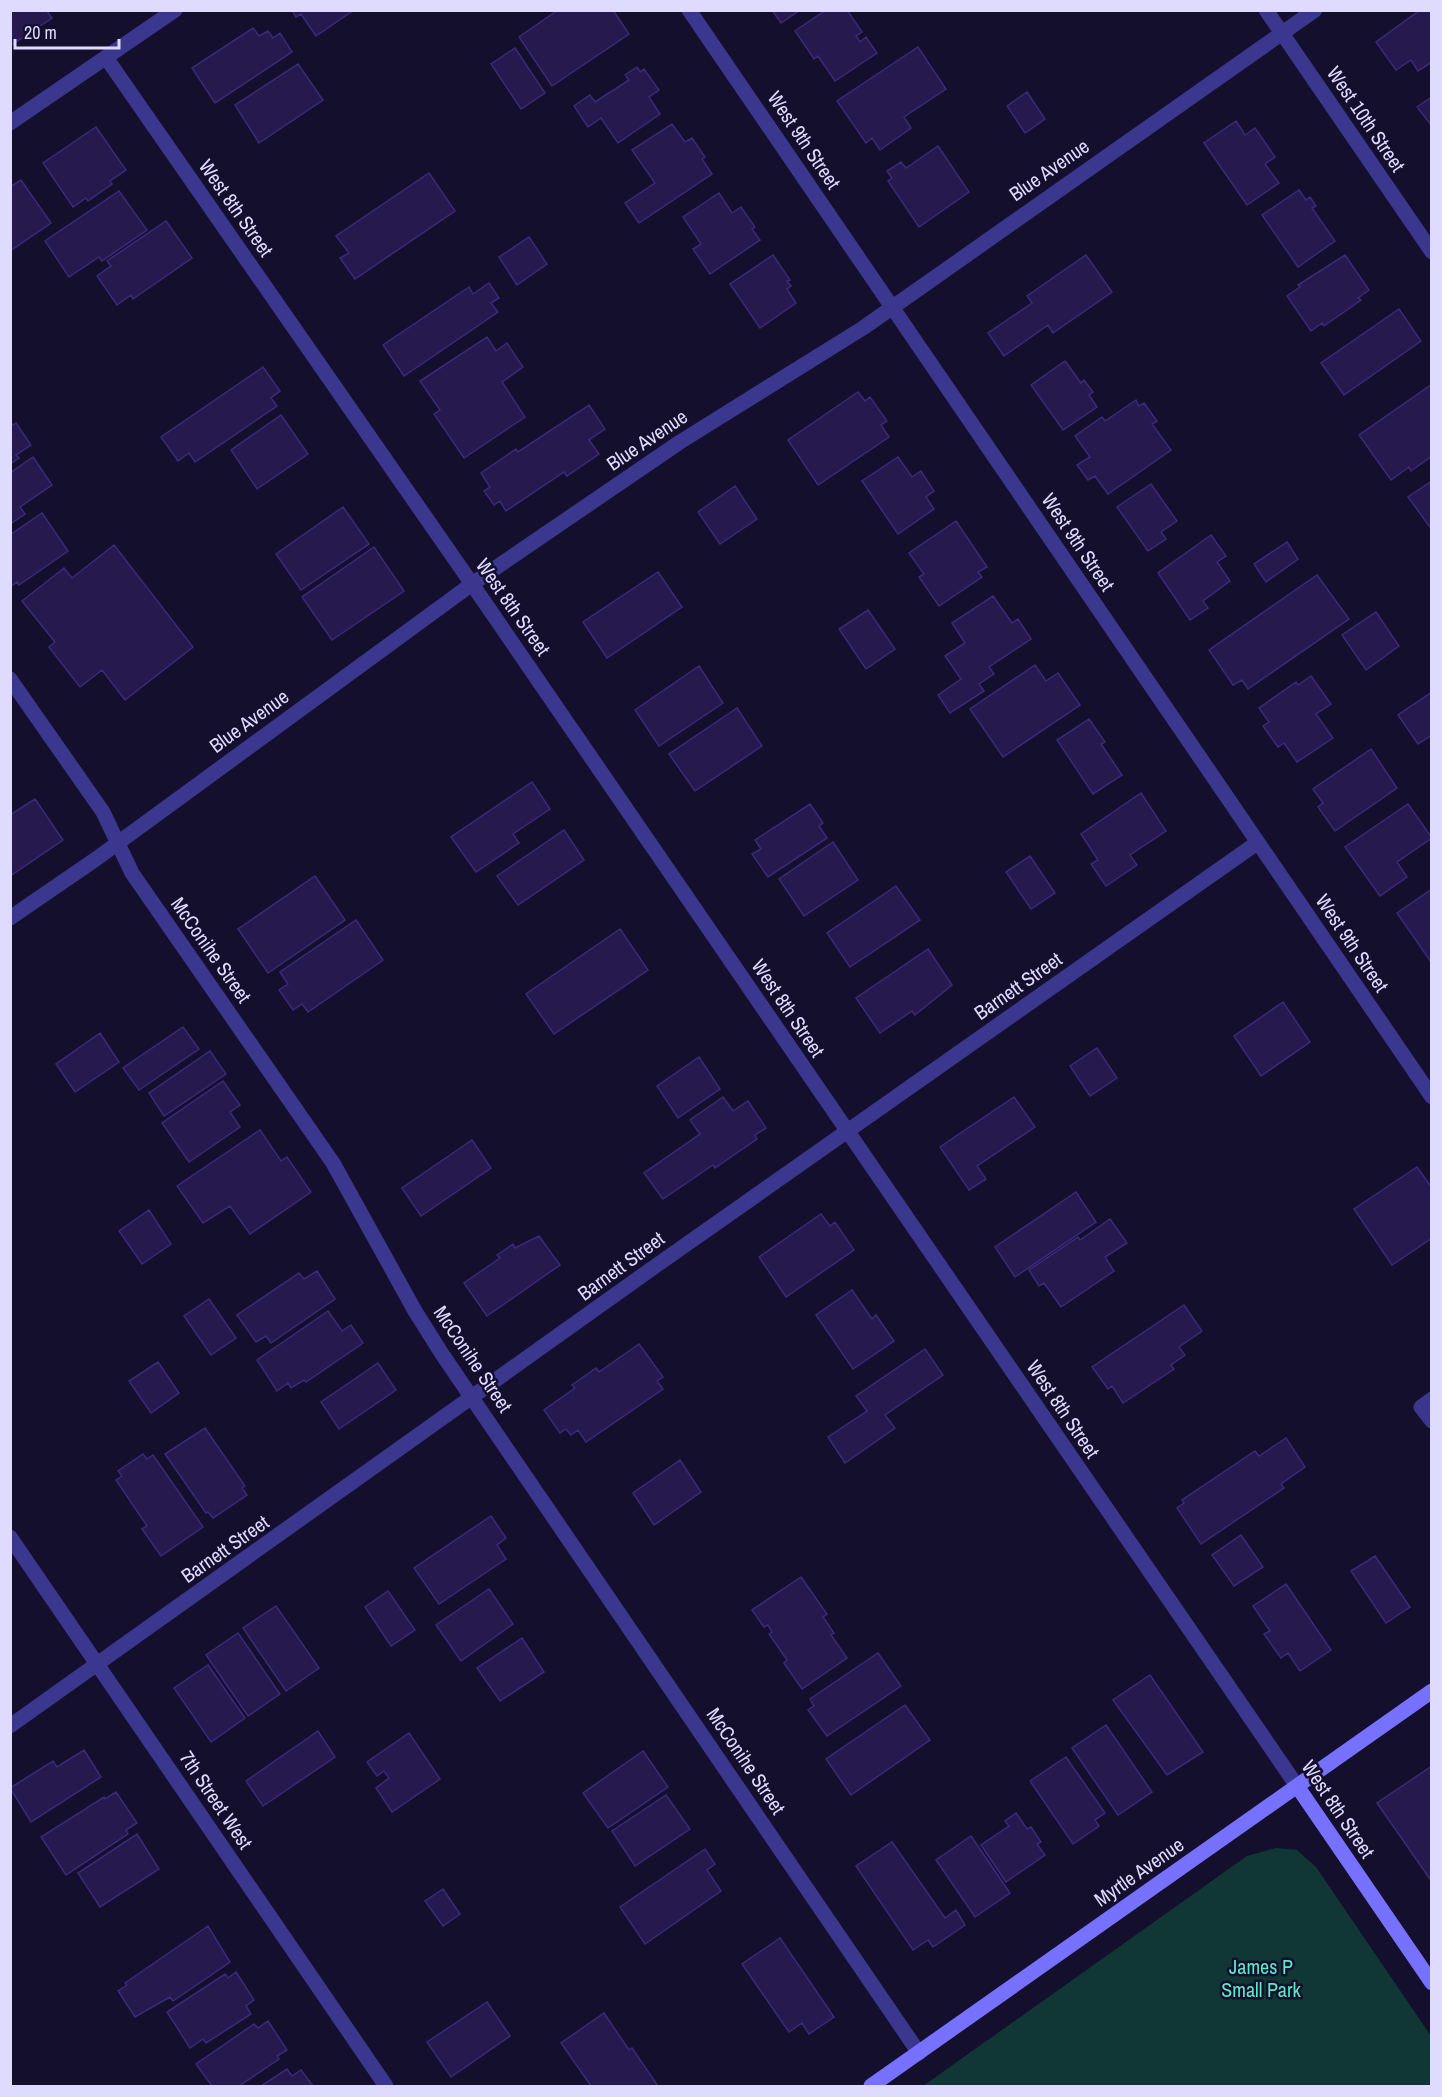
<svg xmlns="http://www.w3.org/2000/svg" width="1442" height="2097" font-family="'Archivo Narrow',sans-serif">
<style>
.green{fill:#113636}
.building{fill:#25194e;stroke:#3b2a7c;stroke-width:1.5}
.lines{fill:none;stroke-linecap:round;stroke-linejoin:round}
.lane{stroke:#3b368e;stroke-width:15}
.street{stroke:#3b368e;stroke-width:15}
.secondary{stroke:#7671ff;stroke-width:15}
.labels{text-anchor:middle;stroke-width:5;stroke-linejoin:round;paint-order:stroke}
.street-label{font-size:20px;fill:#dfdaff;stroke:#140f2c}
.park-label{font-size:20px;fill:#5be9c8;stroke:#140f2c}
</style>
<rect width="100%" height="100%" fill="#140f2c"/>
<path class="green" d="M1276,1848L1297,1850L1316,1867L1431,2036V2086H923L1247,1856Z"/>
<path class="building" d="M10,10H46L52,18L10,46Z
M292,10H354L316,36L301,14L296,17Z
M558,10H613L629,34L552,86L519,37Z
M772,10H800L781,23Z
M826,10H847L862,32L856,36L860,42L866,37L877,53L835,81L818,56L814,59L795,31Z
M1432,10V62L1418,71L1411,60L1396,70L1376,42L1420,10Z
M253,28L259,36L268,31L273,38L280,33L292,52L215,103L192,68Z
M918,47L946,89L904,117L911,128L880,150L872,138L866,143L837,101Z
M515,48L545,93L521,109L491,64Z
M298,64L323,100L259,143L235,105Z
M637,67L640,72L644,69L659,90L649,97L660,114L618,143L601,118L588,127L574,106L590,95L595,102L629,80L625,75Z
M1027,92L1045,119L1025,133L1007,106Z
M1432,97V126L1417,107Z
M1236,121L1245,135L1255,128L1275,157L1265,164L1279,183L1247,205L1204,143Z
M672,124L685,142L692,138L705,157L702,159L712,174L639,223L625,203L655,183L632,150Z
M96,127L126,170L110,181L112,184L88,201L86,198L73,207L43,163Z
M938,146L969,192L919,227L888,181L892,178L887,171L901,162L906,168Z
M429,173L455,211L355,279L340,258L349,253L336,236Z
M21,180L51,223L10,251V187Z
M1299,190L1306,200L1310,197L1316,206L1312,208L1335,241L1298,267L1262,215Z
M119,191L147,230L102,261L99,257L69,277L45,241Z
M719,193L732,213L741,207L755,227L752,229L760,240L710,274L693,249L701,244L683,217Z
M166,221L192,258L133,299L131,295L117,305L97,276L111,266L107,261Z
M529,237L547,264L517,285L499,257Z
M773,255L790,280L787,281L791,286L787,289L796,303L760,328L730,284Z
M1086,255L1112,292L1053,333L1048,325L1004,356L988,333L1032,303L1027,296Z
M1345,255L1369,290L1358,298L1361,300L1324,326L1322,323L1311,331L1287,296L1300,287L1298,285Z
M489,283L499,298L491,303L498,312L404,376L383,345L469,287L473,294Z
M1399,309L1421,341L1344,395L1321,363Z
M487,337L496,351L507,343L523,367L502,382L525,417L464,458L434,414L440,410L420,381Z
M1065,361L1081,383L1084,380L1093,392L1089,395L1097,407L1063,430L1031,385Z
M263,367L280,391L271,398L277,406L195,462L189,453L178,461L161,437Z
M1431,385L1432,456L1411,471L1409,467L1391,480L1359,435Z
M858,392L865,401L870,397L887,421L881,425L889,437L818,485L788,440Z
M1136,400L1139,406L1144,403L1157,421L1152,424L1171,450L1108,494L1095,476L1088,480L1077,465L1090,457L1075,436L1102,417L1105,421Z
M589,405L605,429L589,440L599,454L567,476L564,472L506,511L500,501L494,505L484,491L490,487L481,473L516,449L518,452Z
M281,415L308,454L257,489L231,450Z
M10,421L13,425L16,423L31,445L16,455L19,458L10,464Z
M33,457L52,485L20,507L25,514L10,524V473Z
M898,457L912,477L921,471L934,491L926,497L934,509L898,534L862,481Z
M1432,481V530L1408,497Z
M1151,484L1177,521L1161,532L1166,539L1148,551L1117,507Z
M735,486L757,519L720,544L698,512Z
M343,507L369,544L301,590L276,554Z
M42,513L68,551L19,585L17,582L10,587V535Z
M956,521L987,567L978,572L982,577L939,606L919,577L924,574L909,553Z
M1211,535L1226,556L1217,562L1230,581L1203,601L1208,608L1190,620L1158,573Z
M1287,542L1298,559L1266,582L1254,564Z
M114,545L193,647L125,700L102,670L80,687L49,647L55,642L22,601L64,568L72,578Z
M374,547L404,591L332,640L302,597Z
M658,572L682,607L607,658L583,622Z
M1317,575L1349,619L1248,689L1242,680L1233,685L1209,650Z
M993,596L1012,623L1018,619L1031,639L989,667L994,674L979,684L984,691L950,713L938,695L961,679L945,656L965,643L952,623Z
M868,610L895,649L866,669L839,629Z
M1376,612L1399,646L1366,670L1342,635Z
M1035,665L1046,681L1058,673L1080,705L1003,757L970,709Z
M699,666L723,703L659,746L635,710Z
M1311,676L1331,704L1316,714L1333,738L1297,762L1284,743L1278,747L1263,726L1269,722L1259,708L1296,682L1298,685Z
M1432,692V735L1418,744L1398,715Z
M737,708L762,746L695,791L669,754Z
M1089,719L1105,742L1101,744L1122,775L1093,794L1057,740Z
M1371,749L1397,788L1335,831L1318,807L1323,803L1313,789Z
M532,782L550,809L513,834L519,843L476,872L451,837Z
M1141,793L1166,831L1130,855L1137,865L1106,886L1091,864L1098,860L1081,834Z
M35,799L63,840L10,876V815Z
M810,804L823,823L819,826L827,838L768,877L752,854L761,849L755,840Z
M1408,804L1432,838L1397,862L1407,877L1380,896L1345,847Z
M564,830L584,860L518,905L497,876Z
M833,842L858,880L804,916L779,879Z
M1030,856L1055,893L1031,909L1006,872Z
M315,876L345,920L268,973L238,929Z
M896,886L920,920L850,967L827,933Z
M1432,889V962H1431L1397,913Z
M356,920L383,960L308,1012L302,1004L293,1010L279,990L288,984L280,972Z
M620,929L648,970L554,1034L526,994Z
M928,949L952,985L915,1015L912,1011L880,1033L856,998Z
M1283,1002L1310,1042L1261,1076L1234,1036Z
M183,1027L199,1049L139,1090L123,1068Z
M100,1033L119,1062L75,1092L56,1064Z
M1097,1048L1117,1078L1090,1096L1070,1066Z
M210,1051L226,1074L164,1116L149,1093Z
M699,1057L720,1089L678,1118L657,1086Z
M223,1081L240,1105L230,1112L240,1127L189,1162L162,1123Z
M723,1097L733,1111L748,1101L766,1128L755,1135L757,1139L715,1168L713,1165L663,1199L644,1173L700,1134L690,1120Z
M1014,1097L1035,1127L977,1166L986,1179L969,1190L940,1147Z
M260,1130L281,1161L287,1157L311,1192L250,1234L230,1206L203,1223L177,1186Z
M472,1140L491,1168L421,1216L402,1188Z
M1417,1167L1432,1188V1238L1392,1265L1354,1209Z
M1076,1192L1096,1222L1015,1277L995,1247Z
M149,1210L171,1244L142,1264L119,1231Z
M821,1214L830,1226L835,1222L854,1250L786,1297L759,1257Z
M1110,1219L1127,1243L1105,1257L1114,1271L1061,1307L1044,1283L1039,1286L1029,1270L1078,1237L1080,1240Z
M539,1236L560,1265L487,1316L464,1283L500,1258L497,1255L513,1244L515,1248Z
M317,1271L335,1299L271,1343L266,1336L256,1342L237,1315L299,1273L304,1279Z
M852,1290L872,1319L876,1315L894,1341L853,1369L816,1315Z
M209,1299L236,1338L211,1355L184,1316Z
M1184,1305L1202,1331L1179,1347L1185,1355L1171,1365L1174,1369L1123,1403L1112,1386L1108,1389L1092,1367Z
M328,1311L342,1331L351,1325L363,1343L306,1382L304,1380L291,1388L288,1383L277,1391L257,1360Z
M639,1344L663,1377L657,1381L663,1389L586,1442L578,1430L571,1435L566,1429L560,1433L544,1410L575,1388L572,1385L596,1368L599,1372Z
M925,1349L943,1375L885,1415L895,1428L845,1463L828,1437L867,1411L856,1396Z
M158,1362L179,1393L151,1413L129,1381Z
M378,1363L396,1390L339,1429L321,1402Z
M205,1428L245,1486L242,1488L247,1495L213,1518L208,1512L206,1513L165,1454Z
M1286,1438L1305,1467L1281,1484L1284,1488L1201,1544L1177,1508L1184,1503L1182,1500L1255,1451L1259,1456Z
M143,1454L147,1459L153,1455L203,1527L161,1556L142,1529L147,1526L116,1480L122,1476L118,1471Z
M680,1460L701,1492L654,1525L633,1493Z
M491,1516L506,1538L497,1545L506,1559L439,1604L414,1568Z
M1241,1535L1263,1567L1234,1586L1212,1555Z
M1375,1556L1410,1607L1386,1623L1351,1571Z
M801,1577L827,1614L823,1617L834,1633L831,1635L847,1658L802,1689L784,1663L787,1660L769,1634L772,1632L768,1625L764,1627L752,1610Z
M1286,1584L1331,1650L1300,1671L1288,1653L1281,1658L1264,1634L1270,1631L1253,1606Z
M489,1589L513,1624L461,1661L436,1625Z
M388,1591L415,1630L391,1646L365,1607Z
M276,1606L319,1668L286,1691L243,1628Z
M238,1633L280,1694L248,1716L206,1655Z
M522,1638L544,1672L500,1701L477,1668Z
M878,1653L901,1686L827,1736L808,1710L814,1706L810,1699Z
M208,1665L245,1718L211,1742L174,1688Z
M1150,1675L1203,1752L1167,1775L1113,1700Z
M905,1705L930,1740L851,1795L826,1759Z
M1106,1725L1152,1792L1118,1815L1072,1748Z
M318,1731L335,1757L263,1806L246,1781Z
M409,1733L440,1779L392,1812L376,1788L389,1778L384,1771L377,1776L367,1762Z
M84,1750L101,1777L31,1822L10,1788L53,1761L57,1767Z
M643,1751L668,1787L608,1828L583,1793Z
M1066,1757L1105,1813L1095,1820L1099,1826L1073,1844L1030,1781Z
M1432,1766V1882L1377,1803Z
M116,1792L137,1823L126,1830L128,1834L66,1875L41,1837L104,1797L105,1799Z
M666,1795L690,1829L635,1866L612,1831Z
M1016,1813L1027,1829L1031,1827L1041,1842L1037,1844L1045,1855L1006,1882L981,1845L1009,1826L1005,1821Z
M137,1834L159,1869L100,1907L78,1873Z
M971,1836L1010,1893L975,1917L936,1860Z
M892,1842L945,1918L956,1910L965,1925L933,1947L928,1940L913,1950L856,1866Z
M705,1849L715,1864L707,1870L721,1891L645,1944L620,1907Z
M443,1889L460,1914L443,1926L425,1901Z
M208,1926L230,1962L173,2001L170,1997L135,2017L118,1991L127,1985L125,1983Z
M780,1938L834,2017L809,2034L802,2023L789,2032L742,1964Z
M236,1972L254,2000L246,2006L251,2014L206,2043L203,2039L190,2048L167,2012L225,1974L228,1978Z
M487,2002L510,2036L451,2077L427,2042Z
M604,2013L629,2050L632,2048L658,2086H591L561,2043Z
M268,2021L287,2050L277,2056L279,2059L239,2086H212L196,2064L254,2024L258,2028Z
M287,2069L292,2076L301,2070L313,2086H261Z"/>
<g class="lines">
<path class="lane" d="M1432,1399L1421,1407L1432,1421"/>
<path class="street" d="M689,10L1432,1097
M1266,10L1432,252
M107,59L472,584L1297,1786
M10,123L175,10
M10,679L103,812L132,873L333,1163L415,1311L442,1354L919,2053
M10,918L96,859L472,584L680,442L863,328L1315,10
M10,1537L386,2086
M10,1726L657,1265L1257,843"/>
<path class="secondary" d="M1297,1786L1432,1983
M871,2086L1432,1691"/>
</g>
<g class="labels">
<g class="street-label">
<text transform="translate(1366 119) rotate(56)" y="7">West 10th Street</text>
<text transform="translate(804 140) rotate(56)" y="7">West 9th Street</text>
<text transform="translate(1049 170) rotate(-35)" y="7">Blue Avenue</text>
<text transform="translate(236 208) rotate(55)" y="7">West 8th Street</text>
<text transform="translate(647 440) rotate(-34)" y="7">Blue Avenue</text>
<text transform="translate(1078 542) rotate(56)" y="7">West 9th Street</text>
<text transform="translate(513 607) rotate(55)" y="7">West 8th Street</text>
<text transform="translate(249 721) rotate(-36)" y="7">Blue Avenue</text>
<text transform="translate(1352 943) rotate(56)" y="7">West 9th Street</text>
<text transform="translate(211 950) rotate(55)" y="7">McConihe Street</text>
<text transform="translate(1018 986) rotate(-35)" y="7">Barnett Street</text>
<text transform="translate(788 1008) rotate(56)" y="7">West 8th Street</text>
<text transform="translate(621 1266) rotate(-36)" y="7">Barnett Street</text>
<text transform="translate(473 1359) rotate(56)" y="7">McConihe Street</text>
<text transform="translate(1063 1409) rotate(56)" y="7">West 8th Street</text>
<text transform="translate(225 1549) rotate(-35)" y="7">Barnett Street</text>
<text transform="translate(746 1761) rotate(56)" y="7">McConihe Street</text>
<text transform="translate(216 1800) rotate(56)" y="7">7th Street West</text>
<text transform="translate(1338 1809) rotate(56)" y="7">West 8th Street</text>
<text transform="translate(1139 1872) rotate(-35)" y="7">Myrtle Avenue</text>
</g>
<g class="park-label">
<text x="1261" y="1974">James P<tspan x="1261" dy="23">Small Park</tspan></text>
</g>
</g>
<rect width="1442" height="2097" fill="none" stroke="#dfdaff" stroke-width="24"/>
<path d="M15 39v9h104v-9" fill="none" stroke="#dfdaff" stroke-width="3"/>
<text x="24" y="39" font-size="18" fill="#dfdaff" stroke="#140f2c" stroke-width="4.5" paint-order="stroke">20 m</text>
</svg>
